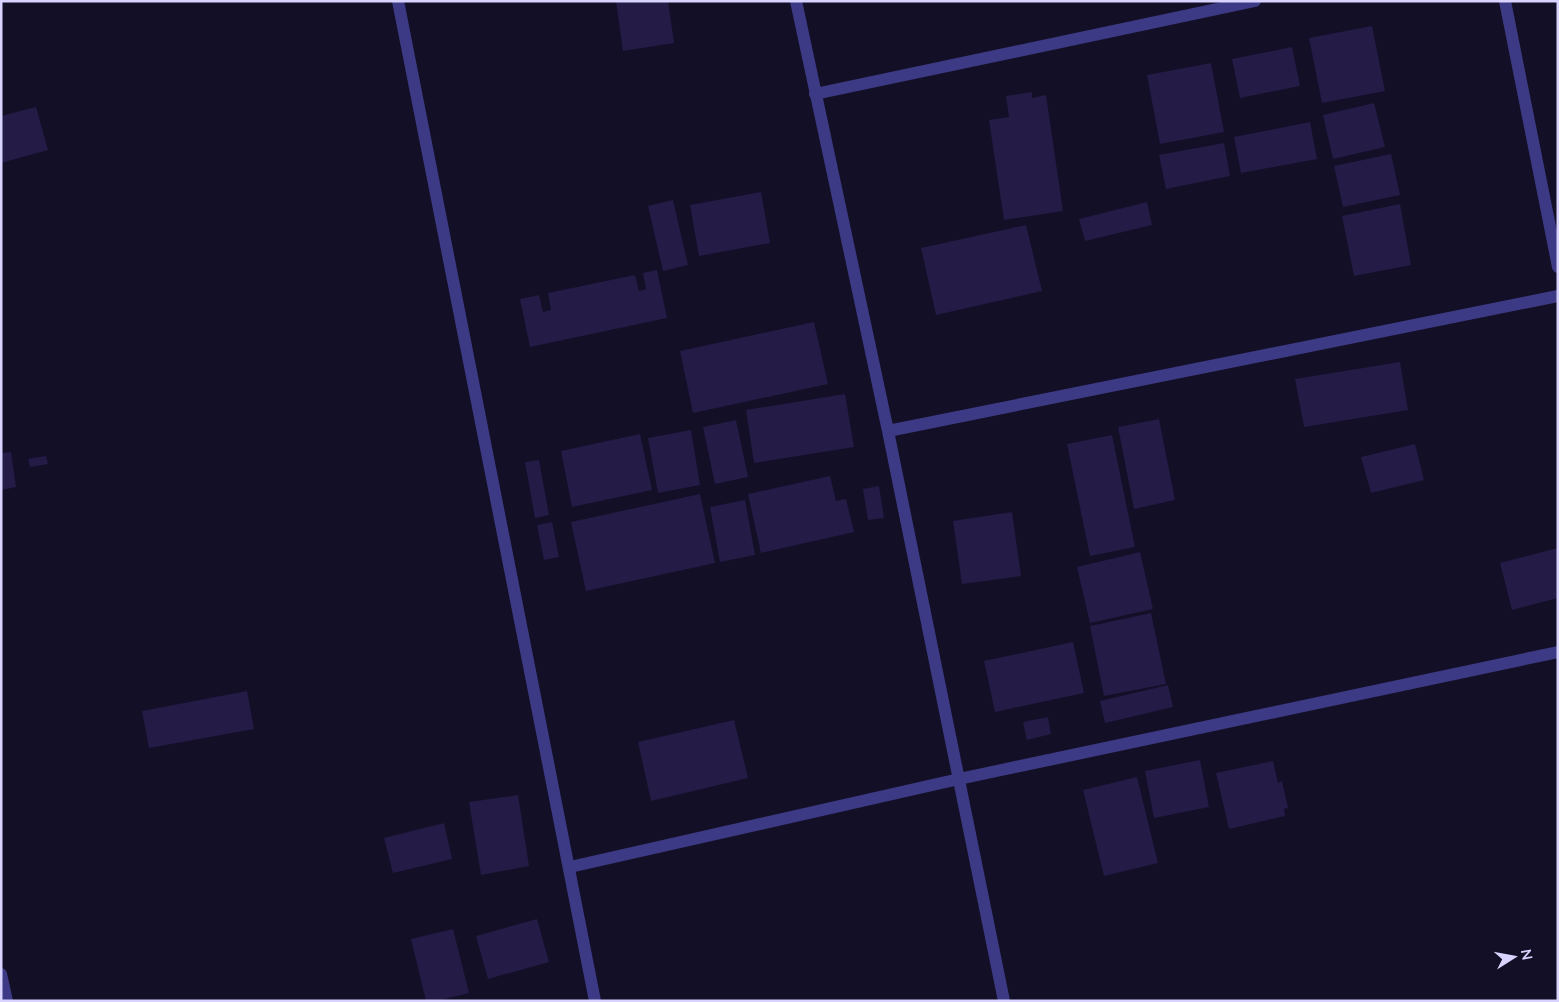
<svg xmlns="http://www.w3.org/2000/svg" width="1559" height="1002" font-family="Lato,sans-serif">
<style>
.building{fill:#241b47}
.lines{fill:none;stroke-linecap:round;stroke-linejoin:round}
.street{stroke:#3d3a85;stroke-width:12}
</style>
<rect width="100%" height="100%" fill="#130f26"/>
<path class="building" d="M616,1H668L674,43L623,51Z
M1372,26L1385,91L1322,103L1309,38Z
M1292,47L1300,86L1240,98L1232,59Z
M1211,63L1224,132L1160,144L1147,75Z
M1032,92V98L1046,95L1063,211L1004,220L989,120L1009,117L1006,96Z
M1374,103L1385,147L1333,159L1323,115Z
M36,107L48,150L1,163V116Z
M1310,122L1317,159L1241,173L1234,137Z
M1224,143L1230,176L1166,189L1159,155Z
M1391,154L1400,195L1343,207L1334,166Z
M761,192L770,243L699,256L690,205Z
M673,200L688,265L663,271L648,206Z
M1147,202L1152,225L1085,241L1079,219Z
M1400,204L1411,265L1354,276L1342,216Z
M1026,225L1042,291L936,315L921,248Z
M657,270L667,318L530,347L520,299L539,295L543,312L551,310L548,293L635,275L639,291L646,289L643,273Z
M814,322L828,384L693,413L680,351Z
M1400,362L1408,410L1304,427L1295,379Z
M845,394L854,447L754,463L746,410Z
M1159,419L1175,500L1134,509L1118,427Z
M736,420L748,477L715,484L703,427Z
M691,430L700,485L658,493L648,438Z
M640,434L652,490L572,507L561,451Z
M1112,435L1135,547L1090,556L1067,444Z
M1415,444L1424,480L1371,493L1361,457Z
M11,452L16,487L1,490V453Z
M46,456L48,464L30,467L28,459Z
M539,460L549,515L535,518L525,462Z
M830,476L836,501L846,499L854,532L761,553L748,494Z
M879,486L884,518L868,520L863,489Z
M700,494L715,563L586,591L571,522Z
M745,500L755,555L720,562L710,507Z
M1012,512L1021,576L962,584L953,521Z
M552,522L559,557L544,560L537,525Z
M1558,548V598L1512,610L1500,563Z
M1140,552L1153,609L1090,623L1077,567Z
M1151,613L1166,684L1104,696L1090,626Z
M1073,642L1084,693L995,712L984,661Z
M1168,685L1173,707L1105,723L1100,701Z
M247,691L254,729L149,748L142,711Z
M1048,717L1051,734L1027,740L1023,722Z
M734,720L748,778L651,801L638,742Z
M1200,760L1209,807L1154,818L1145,771Z
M1273,761L1278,783L1282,781L1288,808L1284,809L1285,816L1229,829L1216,773Z
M1137,777L1158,863L1104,876L1083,790Z
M518,795L529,866L481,875L469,802Z
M444,823L452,859L393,873L384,838Z
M537,919L549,962L488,979L476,936Z
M453,929L469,993L437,1001H426L411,939Z"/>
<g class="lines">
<path class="street" d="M398,1L595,1001
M796,1L888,431L1004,1001
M1505,1L1558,267
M815,94L1255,1
M888,431L1558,296
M570,867L959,779L1558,652
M1,974L7,1001"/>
</g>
<rect width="1559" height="1002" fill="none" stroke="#d9d4ff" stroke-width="5"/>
<g transform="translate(1514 957) rotate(79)" stroke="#130f26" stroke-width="4" paint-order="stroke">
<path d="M0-4L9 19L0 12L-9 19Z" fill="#d9d4ff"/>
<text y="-8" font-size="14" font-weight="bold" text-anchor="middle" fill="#d9d4ff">N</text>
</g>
</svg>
